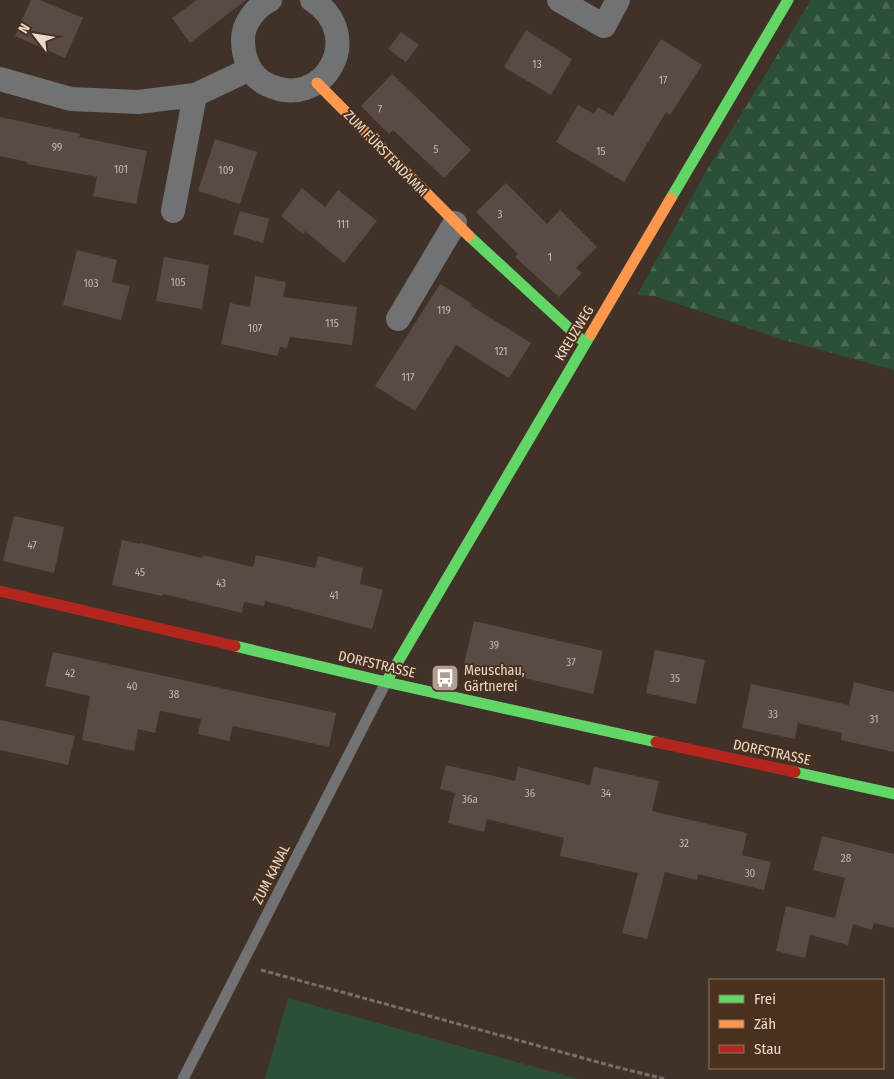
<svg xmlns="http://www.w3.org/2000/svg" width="894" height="1079" font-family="'Fira Sans Condensed',sans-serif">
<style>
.forest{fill:url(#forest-firs)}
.garden{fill:#2c5037}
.building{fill:#5a4a45}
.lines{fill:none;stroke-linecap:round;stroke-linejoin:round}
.path{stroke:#73706f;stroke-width:3;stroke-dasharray:5 2.5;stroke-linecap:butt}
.lane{stroke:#717274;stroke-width:11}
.street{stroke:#717274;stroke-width:24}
.fast{stroke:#63d668;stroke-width:11}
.slow{stroke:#ff974d;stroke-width:11}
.jam{stroke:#b3261e;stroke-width:11}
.labels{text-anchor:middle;stroke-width:4;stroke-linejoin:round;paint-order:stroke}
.number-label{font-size:11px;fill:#c5b4ab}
.street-label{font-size:14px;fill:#e9d8cd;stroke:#4a311d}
.poi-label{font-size:14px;fill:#e9d8cd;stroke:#4a311d;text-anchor:start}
</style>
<defs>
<pattern id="forest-firs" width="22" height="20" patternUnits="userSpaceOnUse" patternTransform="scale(1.25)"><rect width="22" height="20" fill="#2c5037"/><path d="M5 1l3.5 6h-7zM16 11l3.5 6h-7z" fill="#4b6853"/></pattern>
</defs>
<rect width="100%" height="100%" fill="#403228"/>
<path class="forest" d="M811,0H894V370L784,340L655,296L637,295L707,170Z"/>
<path class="garden" d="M288,998L578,1079H265Z"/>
<path class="building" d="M31,0H40L83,18L65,58L15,36Z
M197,0H246L190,43L172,18Z
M526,30L572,59L551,95L504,67Z
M401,32L419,45L406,62L388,49Z
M661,39L702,65L670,115L666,112L624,182L556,142L578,105L594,114L598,107L613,116Z
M392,74L471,150L444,178L393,130L389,134L361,106Z
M0,117L80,134L79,137L147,151L136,204L93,196L97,177L27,164L28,162L0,156Z
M215,139L257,152L240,204L198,191Z
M506,183L547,224L560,210L597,247L576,268L582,273L559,297L515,257L518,254L476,212Z
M302,188L325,207L338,190L377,221L344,263L305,231L303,234L281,216Z
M240,211L269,219L263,243L233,234Z
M77,250L117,260L112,282L130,286L121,320L63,305Z
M164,257L209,265L202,309L156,301Z
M255,276L286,282L283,297L357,307L352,345L290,337L287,348L280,347L277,356L221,344L230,303L250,307Z
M440,284L472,304L471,306L531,343L509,378L456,345L415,411L375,386Z
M14,516L64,527L54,573L3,561Z
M122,540L140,544V543L202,558L203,555L253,567L256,555L315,568L318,556L363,568L360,584L383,590L372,629L265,601L264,606L244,602L242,613L163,594L162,596L112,585Z
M474,621L603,651L593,694L464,664Z
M655,650L705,660L696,704L646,693Z
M53,652L336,713L329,747L233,726L229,741L198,734L201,719L160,711L155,733L138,729L134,751L82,740L90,696L45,686Z
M854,682L894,692V752L841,740L842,733L798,723L795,739L742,728L751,684L849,705Z
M0,720L75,736L68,765L0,750Z
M446,765L515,781L518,767L590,785L594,767L659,781L652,811L747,833L742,855L771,862L764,890L698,874L697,880L665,872L647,939L622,933L638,873L560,856L564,838L487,819L484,832L448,823L455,793L440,789Z
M822,836L894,854V928L874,923L872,930L853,924L848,945L810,935L805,958L776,951L786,906L835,918L845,878L813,870Z"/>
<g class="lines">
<path class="path" d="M261,970L616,1067L665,1079"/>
<path class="lane" d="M183,1079L386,682"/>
<path class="street" d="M270,0C257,6 243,23 243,39C243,57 249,75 266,84C324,113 367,35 312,0
M559,0L604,26L618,0
M0,79L71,99L138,102L195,95L250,69
M173,211L195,95
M398,319L455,223"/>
<path class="fast" d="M671,198L788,0
M469,236L585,343
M235,646L386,682L656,742
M386,682L591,334
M795,772L894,794"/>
<path class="slow" d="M317,83L469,236
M591,334L671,198"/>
<path class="jam" d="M0,591L235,646
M656,742L795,772"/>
</g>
<defs>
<symbol id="bus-square" viewBox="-11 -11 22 22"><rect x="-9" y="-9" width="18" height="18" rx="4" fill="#ae9e93" stroke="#4a311d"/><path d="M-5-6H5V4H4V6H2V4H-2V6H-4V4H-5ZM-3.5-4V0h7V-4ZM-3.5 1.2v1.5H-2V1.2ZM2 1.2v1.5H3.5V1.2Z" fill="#fff"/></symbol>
</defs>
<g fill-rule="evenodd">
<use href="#bus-square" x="429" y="662" width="32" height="32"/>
</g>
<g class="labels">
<g class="number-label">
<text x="537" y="68">13</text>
<text x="663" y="84">17</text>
<text x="380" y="113">7</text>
<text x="57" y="151">99</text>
<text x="436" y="153">5</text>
<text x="601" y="155">15</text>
<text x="121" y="173">101</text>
<text x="226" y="174">109</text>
<text x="500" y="218">3</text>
<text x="343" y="228">111</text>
<text x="550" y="261">1</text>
<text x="178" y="286">105</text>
<text x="91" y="287">103</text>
<text x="444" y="314">119</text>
<text x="332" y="327">115</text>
<text x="255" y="332">107</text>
<text x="501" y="355">121</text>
<text x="408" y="381">117</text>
<text x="32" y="549">47</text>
<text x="140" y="576">45</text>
<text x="221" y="587">43</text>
<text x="334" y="599">41</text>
<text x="494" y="649">39</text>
<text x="571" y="666">37</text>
<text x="70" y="677">42</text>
<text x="675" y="682">35</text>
<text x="132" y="690">40</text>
<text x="174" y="698">38</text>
<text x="773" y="718">33</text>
<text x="874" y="723">31</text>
<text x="530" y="797">36</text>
<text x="606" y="797">34</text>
<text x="470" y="803">36a</text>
<text x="684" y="847">32</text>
<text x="846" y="862">28</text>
<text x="750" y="877">30</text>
</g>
<g class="street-label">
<text transform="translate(386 153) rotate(46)" y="5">ZUM FÜRSTENDAMM</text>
<text transform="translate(574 333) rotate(-59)" y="5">KREUZWEG</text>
<text transform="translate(377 664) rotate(13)" y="5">DORFSTRASSE</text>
<text transform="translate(772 752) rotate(12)" y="5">DORFSTRASSE</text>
<text transform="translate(271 874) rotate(-63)" y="5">ZUM KANAL</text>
</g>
<g class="poi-label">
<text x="464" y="675">Meuschau,<tspan x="464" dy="16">Gärtnerei</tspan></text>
</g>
</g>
<rect x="709" y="979" width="175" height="90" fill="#4a311d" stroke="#8a7463"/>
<rect x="719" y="995" width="25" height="8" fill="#63d668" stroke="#8a7463"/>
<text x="754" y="1004" font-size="15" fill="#e9d8cd">Frei</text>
<rect x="719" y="1020" width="25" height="8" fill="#ff974d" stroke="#8a7463"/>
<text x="754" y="1029" font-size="15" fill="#e9d8cd">Zäh</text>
<rect x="719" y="1045" width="25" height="8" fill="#b3261e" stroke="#8a7463"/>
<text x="754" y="1054" font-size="15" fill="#e9d8cd">Stau</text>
<g transform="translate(35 35) rotate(301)" stroke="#4a311d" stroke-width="4" paint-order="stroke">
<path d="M0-4L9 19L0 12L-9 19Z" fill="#e9d8cd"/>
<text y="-8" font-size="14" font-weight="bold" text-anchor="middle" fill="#e9d8cd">N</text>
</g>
</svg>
